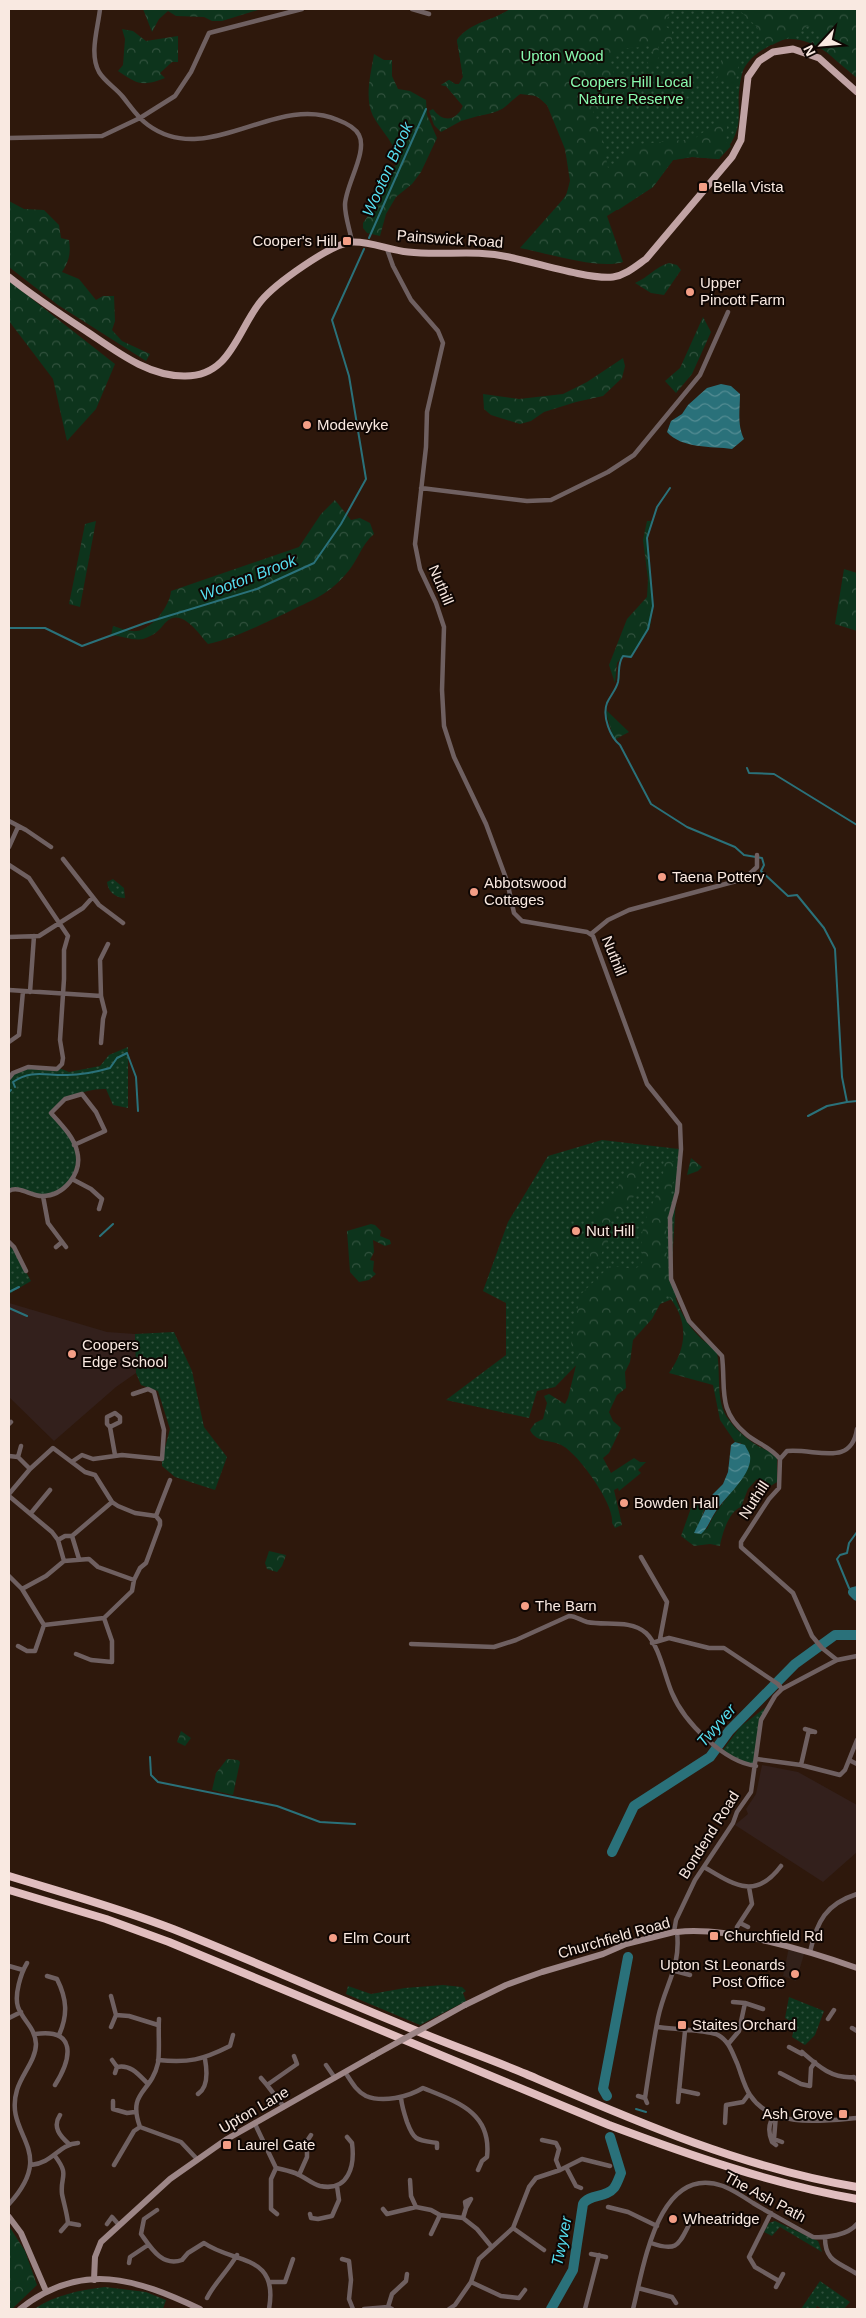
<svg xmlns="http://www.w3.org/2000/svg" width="866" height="2318" font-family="Helvetica,sans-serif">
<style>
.commercial{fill:#32211a}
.education{fill:#33201c}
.grass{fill:url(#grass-dots)}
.forest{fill:url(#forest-crowns)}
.water{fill:url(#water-waves)}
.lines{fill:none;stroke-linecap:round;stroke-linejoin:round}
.stream{stroke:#2a717a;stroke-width:2}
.river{stroke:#2a717a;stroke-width:10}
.street{stroke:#6f6061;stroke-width:4.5}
.secondary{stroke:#9d8687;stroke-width:6}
.primary{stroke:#c1a3a4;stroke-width:7}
.highway{stroke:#e1bebf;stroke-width:8}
.secondary-bridge{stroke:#9d8687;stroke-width:6}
.poi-dot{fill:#f49e86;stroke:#0f0603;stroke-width:2}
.labels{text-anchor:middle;stroke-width:4;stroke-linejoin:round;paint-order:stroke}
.park-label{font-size:15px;fill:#88f9ae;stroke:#0f0603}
.poi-label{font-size:15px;fill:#f9e9e1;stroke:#0f0603;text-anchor:start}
.street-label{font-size:15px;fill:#f9e9e1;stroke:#0f0603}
.water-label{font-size:16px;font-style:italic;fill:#5de;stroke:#0f0603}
</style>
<defs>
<pattern id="grass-dots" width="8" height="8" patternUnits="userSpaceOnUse" patternTransform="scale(1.25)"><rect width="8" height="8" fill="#0d341c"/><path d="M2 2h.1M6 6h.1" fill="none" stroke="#31513d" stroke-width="1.8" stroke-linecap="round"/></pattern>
<pattern id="forest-crowns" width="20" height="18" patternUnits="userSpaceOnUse" patternTransform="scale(1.25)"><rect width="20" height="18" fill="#0d341c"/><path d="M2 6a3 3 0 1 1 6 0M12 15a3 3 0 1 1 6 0" fill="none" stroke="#31513d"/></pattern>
<pattern id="water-waves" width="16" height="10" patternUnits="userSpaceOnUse" patternTransform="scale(1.25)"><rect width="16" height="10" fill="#2a717a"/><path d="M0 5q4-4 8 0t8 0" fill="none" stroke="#548c93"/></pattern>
</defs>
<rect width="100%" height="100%" fill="#2e180c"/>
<path class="commercial" d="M789,1947L805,1951L796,1981L783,1976Z"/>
<path class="education" d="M9,1303L107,1332L135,1334L136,1373L116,1387L54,1441L9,1397Z
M762,1765L798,1772L857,1805V1852L823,1882L735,1825L748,1814L746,1809L756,1794Z"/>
<path class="grass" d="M510,9H857V78C836,60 812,34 781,40C776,41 770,46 764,49C756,53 744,64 742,74C732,113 751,123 719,159L692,157L673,160L653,187L618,210L557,207C564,199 570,191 570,180C571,162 558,121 548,106C542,99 534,94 525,93C516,93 510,104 503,108C490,117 469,116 454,118L460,113L463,106L446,86L441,85L449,80L455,84H459L463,77L457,40C470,22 493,21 510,9Z
M113,879L124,888L125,898C116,898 108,892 107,882Z
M128,1047V1108L113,1105L106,1089C85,1088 66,1098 51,1113C70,1136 87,1152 69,1181C64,1188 52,1196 43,1196C31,1196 21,1187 9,1191V1078L21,1069L59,1068L69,1072L100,1066L109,1055Z
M602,1140L679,1149L671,1279L677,1297L648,1309L593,1348L555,1387L537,1391L529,1418L446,1400L506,1355V1303L483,1291L508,1222L548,1156Z
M9,1246L14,1250L31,1281L9,1294Z
M174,1332L192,1371L204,1427L227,1457L215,1490L175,1477L162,1466V1459L170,1429L158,1391L141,1385L136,1373L135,1334Z
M770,1704L761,1720L756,1764L746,1765L723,1750L740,1727Z
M443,1985L462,1987L466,1991L463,1993L466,2001L420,2025L346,1994L348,1986L371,1994L405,1988Z
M789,1997L824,2011L815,2035L805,2045L792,2037L795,2024L785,2018Z
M775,2221L818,2241L822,2252L780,2227L772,2236L764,2232L769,2223Z
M820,2281L850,2302L844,2309H823L817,2306L815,2309H801Z
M105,2287L146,2292L166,2300L163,2309H34C55,2295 80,2290 105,2287Z"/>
<path class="forest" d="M143,9H261L222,21H212L204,17L176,16L168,11L159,19L152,32Z
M510,9H671L665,26L672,31V41L658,42L659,57L653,66L647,63L654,56L652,49L646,44L642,47L619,49L609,63L614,73L624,77L630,85L617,100L610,98L604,99L602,106L593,111L601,132L608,168L639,144L694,139L724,117C730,126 725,133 727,143L731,146L719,159L692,157L673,160L653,187L607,216L623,262C600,270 546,253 520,248L566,196L570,181L565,149L547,105L537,96L520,94L502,109L461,121L441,132L434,125L429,111L433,109C443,123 456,121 463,106L446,86L441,85L449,80L455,84H459L463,77L457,40C470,22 493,21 510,9Z
M741,9H857V78C848,70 838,63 830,55C818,42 832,32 807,26C796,37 784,38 772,45L764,39L756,26L741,12Z
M122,29L133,31L146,41L178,36V62H172L160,73L165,78C142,87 137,84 118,71L123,65L125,39Z
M374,54L384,60H392V76L398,89L410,91L426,100L427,115L437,138L421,172L412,184L396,197L386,214L380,236L367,233L363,228V223L377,203L381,193L382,181L399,161L400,154L396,153C391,139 380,129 373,116C364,97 371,74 374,54Z
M736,58L739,62L735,86L721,80L715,83L721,69V60Z
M9,201L24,209L44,210L59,225L61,238L69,240C71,254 69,261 62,272L79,279L96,300L103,296H114L115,321L112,330L122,341L150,354L146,361L58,305L9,267Z
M669,263L677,265L681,270L664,295L651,293L635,283C649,277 655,267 669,263Z
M9,281L115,364L96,409L67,441L53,379L9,321Z
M703,317L711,332L692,374L676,393L665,381L680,368Z
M623,358L625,366L622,378L603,396L576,402L544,412L531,421L520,424L491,415L484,409L483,394L519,399L563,394L587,382Z
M335,500L351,520L360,518L370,523L374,534C361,545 358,561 346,574C326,597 311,600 286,613C260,625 236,638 208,644C198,633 181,606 165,623C159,631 153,636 143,639C134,641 121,636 111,635L113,626C120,628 130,632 137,631C152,629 170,606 171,591L299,547L321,514Z
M96,521L80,607L69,604L85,524Z
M647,521H653L647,538L653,606L650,627L631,657L623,656L617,663L615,683L609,665L627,619L647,597L648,579L643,540Z
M844,569L857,573V631L835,624Z
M605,709L629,732L614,740Z
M645,1157C643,1170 638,1186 633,1198C624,1216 602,1216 608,1242L589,1275L591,1239L596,1215L614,1197L620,1182Z
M663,1157L676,1163C674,1182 668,1201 667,1219C663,1264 672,1325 716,1349C722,1370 714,1402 729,1420C736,1430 748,1440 758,1446C765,1450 771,1451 777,1458V1482L769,1487L757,1479L748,1489L741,1507C729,1511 722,1534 720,1546L710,1544L694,1546L681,1536L691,1508L700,1503L704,1510L699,1526L707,1529C717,1505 738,1488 749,1465L741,1443L735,1442L720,1420L713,1385L669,1373C689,1345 688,1318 666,1293L652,1319L633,1340L630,1362L625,1372L626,1388L617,1395L609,1412L613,1421L621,1428L609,1453L603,1458L611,1473L634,1458L640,1462H646L638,1470L641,1473L619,1491L618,1488L614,1490L622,1525L615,1528L612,1523C615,1505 579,1455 563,1446C552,1439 537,1444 530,1430L535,1423L543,1419L547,1403L544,1396L549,1394L565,1404L568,1398L579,1353L571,1345L580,1295L610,1266L635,1269L642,1264C643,1253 640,1240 643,1229C649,1204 668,1182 663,1157Z
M691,1158L702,1167L698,1171L687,1175Z
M371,1224L375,1225L381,1231L380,1236L390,1240L391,1244L385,1246L373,1240L374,1252L370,1260L374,1261L373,1271L376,1274L369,1280L359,1282L350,1272L347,1231Z
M269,1551L286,1555L282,1566L277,1572L267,1569L265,1563Z
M181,1731L191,1738L185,1746L177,1742Z
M227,1759L238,1760L240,1762L233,1795L212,1790L216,1773Z
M9,2226L25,2251L37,2285L12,2309H9Z"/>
<path class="water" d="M721,384L731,386L740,394C740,411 737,424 744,439L732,449C711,446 682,449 667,432L671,421L682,414L688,405L707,388Z
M735,1442L745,1445C746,1448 750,1453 750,1456C753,1474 725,1497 716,1511C710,1520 708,1528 701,1534L694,1533L713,1494L723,1484L728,1472L731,1445Z"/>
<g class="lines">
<path class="stream" d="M369,238L426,109
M670,488L657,507L647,538L653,606L648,629L631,657L623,656C617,665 620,672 618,682C616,690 610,696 607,703C602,716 610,737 620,745L651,804L687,827L735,847L744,855L762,858L764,865L761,871L788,896L797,895L824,928L835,949L842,1077L847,1102L857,1101
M9,628H45L82,646L145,623L257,589L314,563L341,524L366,479L349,376L332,320L364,249
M747,768L749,773L774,774L857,825
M15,1087L13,1082C31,1069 47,1076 67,1075C81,1075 96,1072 110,1068L117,1058L127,1053L136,1077L138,1111
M9,1092L11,1090
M808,1116L827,1106L847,1102
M100,1236L113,1224
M9,1292L19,1287
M9,1308L27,1316
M853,1592L849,1588L837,1559L840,1555L847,1553L849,1543L857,1532
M150,1757L151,1775L158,1782L277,1806L320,1822L355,1824
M636,2109L646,2112"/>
<path class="river" d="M857,1591L853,1592L857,1596
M612,1852L634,1806L710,1757L729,1731L795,1664L835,1635H857
M607,2096L603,2089L628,1957
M551,2309L573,2270L583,2204C589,2194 606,2198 614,2188C617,2184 619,2178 621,2173L610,2137"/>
<path class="street" d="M100,9C98,28 89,54 99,72C105,82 116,88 123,97C131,107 138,118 148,125C208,169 275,93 338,120C346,123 355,127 359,135C368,152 345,186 345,205C345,217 350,230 352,242
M412,9L429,14
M9,138L102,136L140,118L175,96L191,72L209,33L302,9
M387,249L393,266L411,300L438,331L443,343L427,412L426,447L415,544L420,569L436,603L444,627L442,690L444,726L454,757L486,824L507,881L514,913L522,921L587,932L593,936L647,1084L680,1125L681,1149L677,1192L670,1218L671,1279L689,1321L722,1356C726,1389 717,1410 746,1434C756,1443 771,1447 780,1459L779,1488L769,1499L741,1542V1547L793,1593L812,1636L822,1648L837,1660
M421,488L527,501L551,500L608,472L634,455L700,375L728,312
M9,821L26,830L51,847
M9,847L18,827
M63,859L99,905L123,923
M9,865L29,878L68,936L64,950V979L60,1040L63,1058L62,1064L57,1069L28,1067L13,1073L9,1078
M591,934L608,920L629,910L744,879L757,867V855
M9,937L39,936L83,908L92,898
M9,990L101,996
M30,992L34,936
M9,1042L19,1035L23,991
M101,1043L103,1019L105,1012L101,996L100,960L108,944
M72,1179L91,1189L102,1199L99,1209
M9,1191C18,1185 31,1196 42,1196C64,1196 83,1173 77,1151C74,1137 60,1123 51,1113L65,1099L82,1094L96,1112L105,1131L74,1145
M43,1196L48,1223L66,1247
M9,1242L14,1247L26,1271
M56,1247L62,1242
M9,1424L11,1422
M110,1427L120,1422V1417L115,1413L107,1417V1424L110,1427L115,1455
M9,1456L18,1457L30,1469
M18,1457L21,1446
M780,1459L787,1451C816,1448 851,1468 857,1429
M73,1461L82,1455L93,1459L122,1455L162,1459L164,1430L154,1392L148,1389L133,1394
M9,1494L30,1469L53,1448L85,1472L95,1475L112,1502L118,1506L135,1513L156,1516
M9,1496L52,1532L58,1540L64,1561L46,1576L22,1589
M31,1513L50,1490
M156,1516L170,1480
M72,1536L112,1502
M72,1536L79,1559
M58,1540L65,1536H72
M641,1557L667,1602L660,1639
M64,1561L89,1559L98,1567L134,1580
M9,1576L22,1589L44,1625L104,1618L112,1641V1662L91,1660L76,1654
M104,1618L132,1591L134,1580L140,1568L146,1563L160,1525V1521L156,1516
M652,1643L669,1638L709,1648H724L778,1684L782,1689
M411,1644L494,1647L516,1640L569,1616C576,1616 580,1620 587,1622C605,1626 630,1619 646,1633C659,1645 665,1677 672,1693C684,1722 724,1762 756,1766
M18,1646L27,1651H35L44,1625
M805,1729L815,1732
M757,1759L801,1765L840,1775L845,1770L857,1740
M849,1760L857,1764
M801,1765L809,1730
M704,1867C733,1884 755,1901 781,1866
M740,1923L748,1927
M737,1927L752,1904L749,1887
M810,1952C817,1921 826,1904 857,1894
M9,1966L23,1970
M675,1971L690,1975
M47,1976L57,1979C67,1999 68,2015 59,2035
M111,1996L116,2015L129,2016L158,2025
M733,2002L745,2003
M9,2018L21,2012
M159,2019C158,2033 160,2049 158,2063C151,2094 127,2091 140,2127L181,2142L197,2159
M828,2019L834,2010
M111,2027L116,2015
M657,2027C671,2029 708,2030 718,2035C729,2041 732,2052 737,2063C741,2073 744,2086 750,2095C772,2129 823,2121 857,2118
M852,2028L857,2031
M35,2034C77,2028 72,2058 55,2085
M729,2043L739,2031L745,2003L763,2009
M789,2047L802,2054
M802,2052C818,2066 832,2079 854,2077L857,2080
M112,2060L117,2067L115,2073
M158,2060C189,2063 202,2060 230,2046L233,2035
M326,2065L335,2078
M117,2067C131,2064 139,2075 148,2084
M345,2072C351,2081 356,2091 366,2096C383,2103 408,2097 423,2088C457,2102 492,2112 487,2157L482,2161L478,2170
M780,2073L801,2084L810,2086L811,2068L815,2062
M261,2078L267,2085
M679,2090L698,2094
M198,2094C209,2087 207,2070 205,2059
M638,2096L645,2098
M401,2098C402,2107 404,2113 407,2122C414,2141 417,2140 437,2143V2148
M113,2101V2109L127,2113L135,2112
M678,2102L685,2031
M647,2103L645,2098C649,2071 653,2044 658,2018C665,1984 681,1968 677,1932H674L676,1920L695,1880L733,1823L737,1812L751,1792L761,1720L775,1696L782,1689L837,1660L857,1656
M284,2107L267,2085L297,2064L294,2056
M60,2115C52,2127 60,2136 69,2144
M776,2115L774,2139L782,2142
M725,2123L726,2105L743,2102L749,2094
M255,2124L276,2168L271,2179V2209L277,2214
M542,2140L556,2143L559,2149L556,2160L560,2170
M776,2145L772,2142C768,2132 768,2122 776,2115
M55,2156C70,2176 60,2175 62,2194C64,2204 67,2213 68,2223L61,2231
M31,2165C53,2163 59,2144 78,2143
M114,2165L134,2131L140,2127
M566,2167L576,2186L581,2188
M276,2168C284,2170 292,2171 299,2175C306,2178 312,2184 320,2186C349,2192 355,2165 352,2143L347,2137
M299,2175L307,2157V2141L311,2135
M410,2180L411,2196L416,2207
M9,2204C59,2149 3,2136 17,2090C21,2075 36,2060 36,2044C35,2027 23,2021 18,2007C14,1995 21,1973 27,1963
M608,2207L628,2212L657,2226
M383,2209L387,2214L416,2207L431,2210L440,2215L463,2218L477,2229L491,2246
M157,2210L144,2219L141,2234C151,2248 162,2267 182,2260L188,2253L204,2243C234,2264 279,2253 269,2309
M771,2213L749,2257L755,2267L779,2281
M310,2214L311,2218L318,2219L332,2216L339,2200L337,2186
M463,2218L466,2208L465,2202L471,2199L466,2208
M68,2223L79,2225
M107,2224L112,2217L119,2225
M513,2228L544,2250
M431,2234L440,2215
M825,2238C825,2262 839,2262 857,2274
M651,2243C679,2253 679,2243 691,2221
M591,2254L606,2257
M342,2259L349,2261L351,2280L349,2299L353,2309
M129,2263L130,2257L148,2245
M270,2282H285L293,2259
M471,2282L501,2296L519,2298L525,2290
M776,2287L783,2274
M638,2288L672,2297L676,2303
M207,2298C215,2282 228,2271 237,2255
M388,2307L392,2294L406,2281L407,2274
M364,2309L388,2307L392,2309
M449,2309L455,2305L471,2282L479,2259L513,2228L529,2187L536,2178L560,2170L582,2159L610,2166
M585,2309L599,2255
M633,2309C644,2266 658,2163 723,2186C733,2190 744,2197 753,2203C773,2215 793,2226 813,2237C827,2238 848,2235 857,2224"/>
<path class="secondary" d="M677,1932C727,1926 809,1951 857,1968
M465,2005L506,1985L542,1972L603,1954L626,1944L674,1932
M9,2217L21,2233L46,2291
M94,2280L95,2257L101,2242L170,2179L227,2139L373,2056
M20,2309C82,2260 136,2279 200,2309"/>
<path class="primary" d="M9,277C34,297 60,314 86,331C116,351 147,376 184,376C231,377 237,330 261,301C275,284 330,244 352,242C370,241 389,250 408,252C443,256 473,249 509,257C533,262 591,280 613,277C626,275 636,266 646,259L732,157L741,140L748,77L759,61L773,52L793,49L819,58L857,92"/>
<path class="highway" d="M9,1876C64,1893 119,1908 173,1929C249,1959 324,1993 400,2024C442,2042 485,2057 526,2074C633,2120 742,2168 857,2187
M9,1890L106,1919L169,1942L609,2125C689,2155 772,2184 857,2199"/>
<path class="secondary-bridge" d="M373,2056L465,2005"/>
</g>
<g class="poi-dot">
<rect x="698" y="182" width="10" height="10" rx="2.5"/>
<rect x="342" y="236" width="10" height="10" rx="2.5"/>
<circle cx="690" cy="292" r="5"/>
<circle cx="307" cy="425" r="5"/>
<circle cx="662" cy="877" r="5"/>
<circle cx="474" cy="892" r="5"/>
<circle cx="576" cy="1231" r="5"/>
<circle cx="72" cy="1354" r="5"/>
<circle cx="624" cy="1503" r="5"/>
<circle cx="525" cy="1606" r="5"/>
<rect x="709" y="1931" width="10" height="10" rx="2.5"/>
<circle cx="333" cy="1938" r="5"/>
<circle cx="795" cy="1974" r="5"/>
<rect x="677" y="2020" width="10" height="10" rx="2.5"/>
<rect x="838" y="2109" width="10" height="10" rx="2.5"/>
<rect x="222" y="2140" width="10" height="10" rx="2.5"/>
<circle cx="673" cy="2219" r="5"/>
</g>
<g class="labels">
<g class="park-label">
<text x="562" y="61">Upton Wood</text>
<text x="631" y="87">Coopers Hill Local<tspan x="631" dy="17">Nature Reserve</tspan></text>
</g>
<g class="poi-label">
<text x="713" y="192">Bella Vista</text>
<text x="337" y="246" text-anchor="end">Cooper's Hill</text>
<text x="700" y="288">Upper<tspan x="700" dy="17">Pincott Farm</tspan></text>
<text x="317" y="430">Modewyke</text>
<text x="672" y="882">Taena Pottery</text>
<text x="484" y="888">Abbotswood<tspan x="484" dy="17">Cottages</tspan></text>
<text x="586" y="1236">Nut Hill</text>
<text x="82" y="1350">Coopers<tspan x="82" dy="17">Edge School</tspan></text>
<text x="634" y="1508">Bowden Hall</text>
<text x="535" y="1611">The Barn</text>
<text x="724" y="1941">Churchfield Rd</text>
<text x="343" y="1943">Elm Court</text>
<text x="785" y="1970" text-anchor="end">Upton St Leonards<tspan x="785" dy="17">Post Office</tspan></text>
<text x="692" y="2030">Staites Orchard</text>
<text x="833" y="2119" text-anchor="end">Ash Grove</text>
<text x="237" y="2150">Laurel Gate</text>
<text x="683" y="2224">Wheatridge</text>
</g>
<g class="street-label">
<text transform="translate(450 239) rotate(4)" y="5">Painswick Road</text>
<text transform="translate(441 585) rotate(67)" y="5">Nuthill</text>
<text transform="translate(614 956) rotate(68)" y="5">Nuthill</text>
<text transform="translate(754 1500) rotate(-57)" y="5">Nuthill</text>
<text transform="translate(709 1835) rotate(-58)" y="5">Bondend Road</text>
<text transform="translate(614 1938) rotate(-16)" y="5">Churchfield Road</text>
<text transform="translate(254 2110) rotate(-30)" y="5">Upton Lane</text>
<text transform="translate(765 2197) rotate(28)" y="5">The Ash Path</text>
</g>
<g class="water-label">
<text transform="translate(387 169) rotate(-66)" y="6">Wooton Brook</text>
<text transform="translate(248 577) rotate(-21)" y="6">Wooton Brook</text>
<text transform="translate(716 1725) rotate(-49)" y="6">Twyver</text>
<text transform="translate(561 2241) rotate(-79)" y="6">Twyver</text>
</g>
</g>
<rect width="866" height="2318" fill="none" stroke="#f9e9e1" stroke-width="20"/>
<g transform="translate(821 45) rotate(244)" stroke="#0f0603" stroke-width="4" paint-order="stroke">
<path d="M0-4L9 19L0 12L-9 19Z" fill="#f9e9e1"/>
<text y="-8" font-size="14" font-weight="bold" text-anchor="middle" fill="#f9e9e1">N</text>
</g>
</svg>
